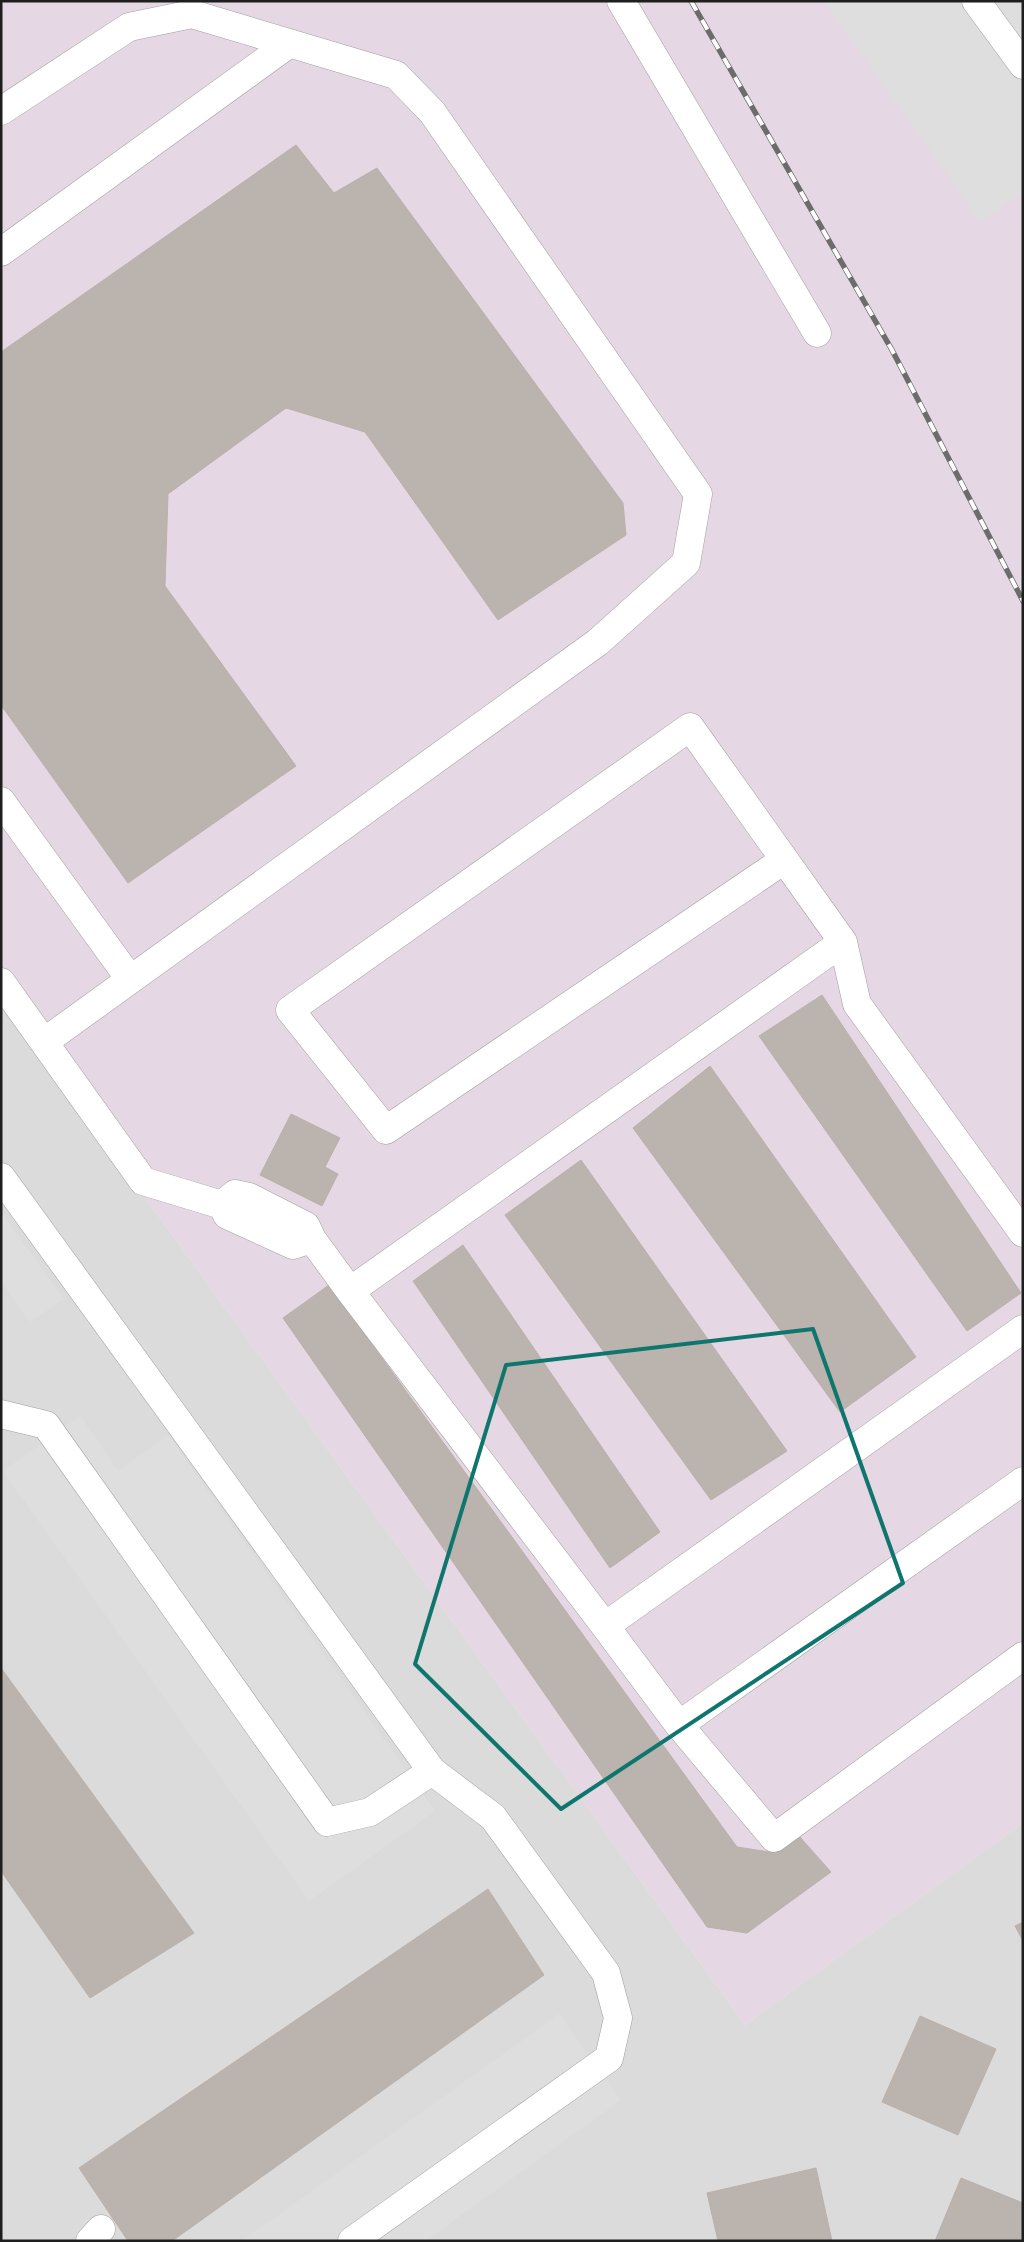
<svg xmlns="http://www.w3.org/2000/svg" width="1024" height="2242" font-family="Karla,sans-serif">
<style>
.residential{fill:#dbdbdb}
.industrial{fill:#e6d7e4}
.parking{fill:#dedede}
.building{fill:#bab3ae;stroke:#bdb0a9}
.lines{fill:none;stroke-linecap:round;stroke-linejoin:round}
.minor-casing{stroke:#9f9f9f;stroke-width:29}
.minor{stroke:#fff;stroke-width:28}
.rail-casing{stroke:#6c6c6c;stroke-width:5.5}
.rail{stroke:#fff;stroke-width:4;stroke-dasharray:11;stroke-linecap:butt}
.marked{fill:none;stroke:#0f766e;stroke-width:4;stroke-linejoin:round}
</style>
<rect width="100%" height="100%" fill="#edeae5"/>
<path class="residential" d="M1,999L745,2025L1023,1823V2241H1Z"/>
<path class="industrial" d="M1,1H1023V1823L745,2025L1,999Z"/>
<path class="parking" d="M824,1H1023V193L981,222Z
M1,1212L64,1299L30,1322L1,1282Z
M80,1416L118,1471L168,1435L435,1811L309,1901L3,1471Z
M559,2014L621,2100L425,2241H242Z"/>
<path class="building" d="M296,145L334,193L377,168L623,503L626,535L498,620L365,432L286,408L168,494L165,586L296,766L128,883L1,705V352Z
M822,995L1021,1293L967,1331L759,1036Z
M710,1066L916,1357L840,1412L633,1128Z
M291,1114L340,1138L325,1167L338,1174L322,1206L260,1175Z
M581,1160L787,1451L711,1500L505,1215Z
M463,1245L660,1532L610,1568L413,1281Z
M329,1285L737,1847L776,1853L799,1836L831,1872L747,1933L707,1927L283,1318Z
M1,1668L194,1933L90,1998L1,1871Z
M488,1889L544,1975L172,2241H128L79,2168Z
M1023,1922V1941L1015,1926Z
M920,2016L996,2049L958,2135L882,2102Z
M816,2168L832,2241H718L707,2193Z
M961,2178L1023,2203V2241H935Z"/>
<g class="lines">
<defs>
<path id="minor" d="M621,1L817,333
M976,1L1023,65
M1,111L129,27L192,14L396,75L432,112L698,494L686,563L598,642L44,1042
M1,252L290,43
M1,801L130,979
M843,942L857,1004L1023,1233
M1,982L143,1181L222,1205L227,1215L293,1245L312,1239L306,1226L249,1197L235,1194L222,1205
M1,1177L432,1771
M312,1239L350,1291L843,942L690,727L290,1010L386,1130L784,860
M350,1291L605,1626
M1023,1329L605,1626L679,1725L774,1838L1023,1656
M1,1414L46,1425L327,1822L370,1812L432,1771L493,1817L606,1973L618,2018L609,2058L352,2241
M679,1725L1023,1481
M90,2241L101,2229"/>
</defs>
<use href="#minor" class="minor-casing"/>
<use href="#minor" class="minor"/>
<defs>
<path id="rail" d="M691,1L892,350L1023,601"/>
</defs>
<use href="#rail" class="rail-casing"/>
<use href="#rail" class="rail"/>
</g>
<path class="marked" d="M813,1329L903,1583L561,1809L415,1664L506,1365Z"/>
<rect width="1024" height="2242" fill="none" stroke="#1e1e1e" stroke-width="5"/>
</svg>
